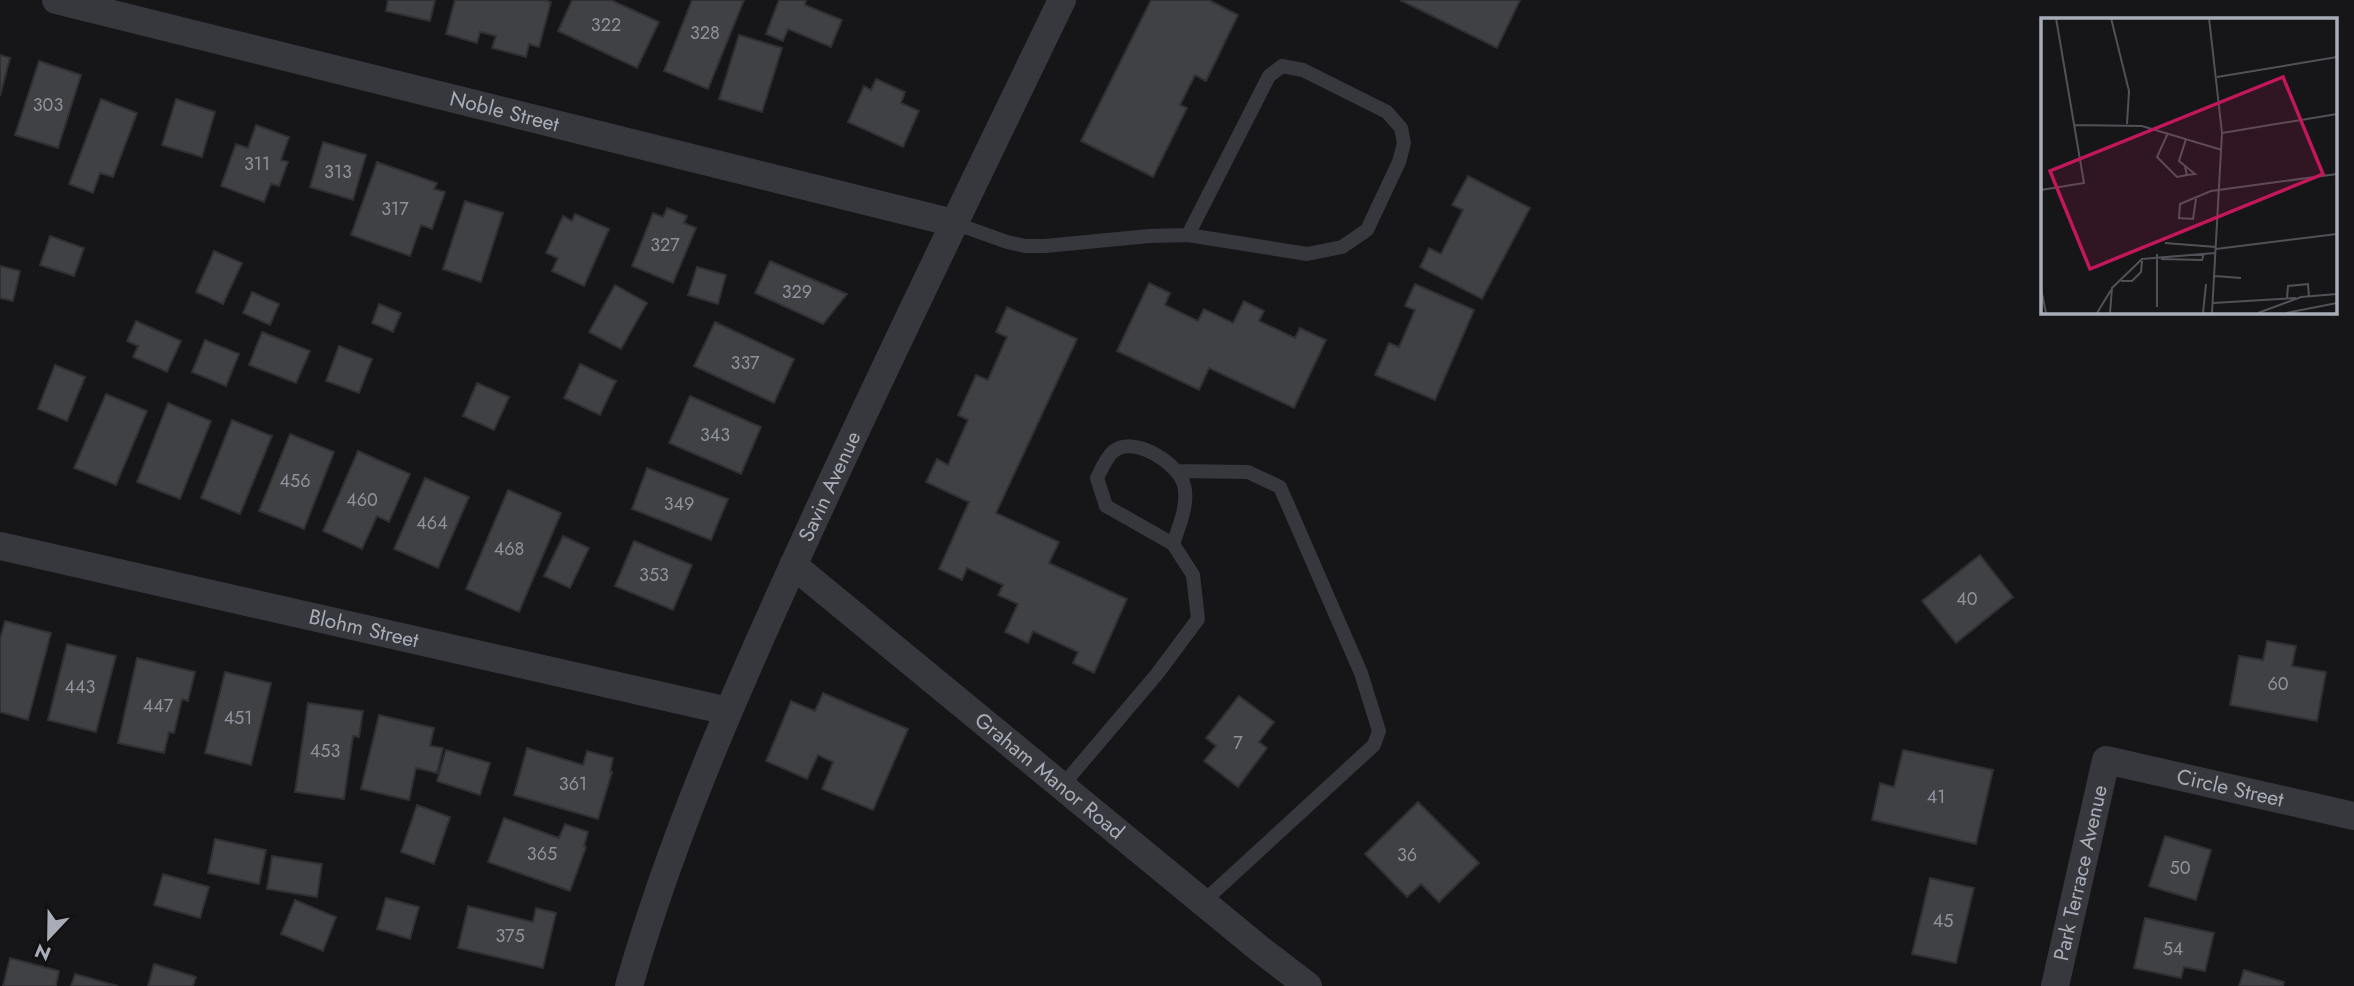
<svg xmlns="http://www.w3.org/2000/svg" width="2354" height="986" font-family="Jost,sans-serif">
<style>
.building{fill:#404145;stroke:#303034;stroke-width:2}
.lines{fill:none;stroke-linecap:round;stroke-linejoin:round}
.lane{stroke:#37383d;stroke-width:14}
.street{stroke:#37383d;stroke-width:28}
.labels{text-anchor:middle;stroke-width:7;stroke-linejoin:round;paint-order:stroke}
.number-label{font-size:18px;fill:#8e929b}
.street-label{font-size:21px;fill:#a8adb8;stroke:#111113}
.inset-road{fill:none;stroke:#505258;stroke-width:2}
.view{fill:#c2185b;fill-opacity:0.15;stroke:#c2185b;stroke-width:3.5}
.inset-edge{fill:none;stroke:#a8adb8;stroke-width:3.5}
</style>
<rect width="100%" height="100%" fill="#161618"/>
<path class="building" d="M388,0H435L430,21L386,11Z
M455,0H544L551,2L539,47L529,44L526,57L492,48L496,36L480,32L477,43L446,34Z
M572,0H611L659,22L637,68L558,31Z
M692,0H744L708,89L664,71Z
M779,0H806L805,5L842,20L831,47L788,29L783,41L766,34Z
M1151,0H1209L1238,15L1206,81L1195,75L1180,105L1187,108L1153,177L1081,141Z
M1400,0H1520L1497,48Z
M739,35L782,48L762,112L719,99Z
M0,55L10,58L0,96Z
M39,61L81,75L58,148L15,135Z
M876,79L905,92L901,103L919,111L903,147L848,122L864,86L871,90Z
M101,99L137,113L113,177L100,173L93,193L69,184Z
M176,99L215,112L202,157L162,145Z
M256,125L289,137L281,160L288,162L279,186L271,184L264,202L221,186L236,144L248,148Z
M323,142L366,155L353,200L310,187Z
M377,162L437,183L434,189L445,192L432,229L421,225L410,256L351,235Z
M1468,176L1530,208L1482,299L1420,267L1429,248L1441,254L1463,210L1452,205Z
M465,201L503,213L481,282L443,269Z
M667,208L687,216L684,223L696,228L673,283L632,266L653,213L663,217Z
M575,214L609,229L584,286L552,271L558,258L546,253L563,216L572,221Z
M50,236L84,248L74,276L40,265Z
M214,251L242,263L223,304L196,292Z
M770,261L847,294L823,324L755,293Z
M0,266L20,271L13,301L0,298Z
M697,267L726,275L718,304L688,295Z
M1149,283L1170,293L1165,305L1198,321L1204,309L1233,323L1244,301L1264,311L1259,321L1295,338L1300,328L1326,340L1294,408L1209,368L1199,390L1117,351Z
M1415,284L1474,310L1435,400L1375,375L1389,343L1399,347L1415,310L1405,306Z
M615,285L647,303L621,349L589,332Z
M252,292L279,304L270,325L243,313Z
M379,304L401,313L393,332L372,323Z
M1007,307L1077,339L996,513L1059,542L1049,563L1127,599L1094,673L1073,663L1078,652L1033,631L1028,643L1005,632L1018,604L998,595L1003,585L967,568L962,580L939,569L969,502L926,482L937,459L948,465L968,420L958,415L976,375L988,380L1007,337L996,332Z
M136,321L181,341L167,372L133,357L138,346L127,341Z
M715,322L794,359L774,403L694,366Z
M262,332L310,351L296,383L249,365Z
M205,340L239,354L226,386L192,372Z
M339,346L372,359L359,393L326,381Z
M580,364L616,381L600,415L564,398Z
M55,365L85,377L67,421L38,409Z
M477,383L509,397L494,430L463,416Z
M106,394L147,411L116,485L74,468Z
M690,396L761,427L741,474L669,443Z
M168,403L211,421L180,499L137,482Z
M232,420L272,436L240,514L201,498Z
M290,434L334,452L304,529L259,511Z
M358,451L410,474L389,522L377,516L362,549L323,531Z
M647,468L728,499L711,540L632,509Z
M425,478L469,497L438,568L394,549Z
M508,490L561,513L519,612L466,589Z
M563,536L589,548L570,588L544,576Z
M634,541L692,565L673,610L615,586Z
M1980,555L2013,597L1956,643L1922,601Z
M5,621L51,633L28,720L0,712V639Z
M2267,641L2296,646L2292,666L2326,672L2317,721L2230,705L2239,656L2263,660Z
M67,644L116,656L96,732L48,720Z
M137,658L195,672L188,701L182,699L174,733L169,732L164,753L118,743Z
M225,672L271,683L251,765L205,753Z
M823,693L908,729L873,810L822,789L833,762L818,755L807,779L766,761L791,701L815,711Z
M1239,696L1274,722L1259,742L1267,748L1238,787L1204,761L1216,746L1206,738Z
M308,703L363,711L359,737L353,736L344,799L295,792Z
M379,715L434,728L430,746L443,748L437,773L416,768L409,800L361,789Z
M527,748L583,765L587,751L613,758L610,772H612L598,819L514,795Z
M446,750L490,763L480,795L437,781Z
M1903,750L1993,770L1976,844L1872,820L1880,783L1894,787Z
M1418,802L1479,863L1439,902L1421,884L1407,897L1365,854Z
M417,805L450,817L434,864L401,852Z
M504,818L559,838L565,824L588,832L584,846L586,847L570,891L488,862Z
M2165,836L2211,850L2196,900L2149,886Z
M215,839L266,850L259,884L208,873Z
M272,856L322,864L317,897L267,889Z
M163,874L209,887L200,918L154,905Z
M1930,878L1974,888L1956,963L1912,954Z
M386,898L419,907L410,939L377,929Z
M295,900L336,917L323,951L281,934Z
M468,906L533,922L536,908L556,913L543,968L458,948Z
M2145,918L2214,933L2205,971L2184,967L2181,978L2134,968Z
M10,958L59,971L56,986H3Z
M154,964L196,977L193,986H148Z
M2244,970L2284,982L2283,986H2239Z
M75,974L118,986H71Z"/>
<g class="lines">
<path class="lane" d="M954,223L1007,242L1025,246H1045L1149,236L1188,235L1307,254L1342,247L1367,230L1399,162L1404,143L1401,128L1387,112L1303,70L1282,66L1269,76L1188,235
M1178,471L1248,472L1280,487L1361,673L1379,731L1374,745L1203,902
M1062,786L1157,674L1198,619L1193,575L1173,544L1106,506L1097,478C1101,470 1107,456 1114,451C1135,435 1179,464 1184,485C1189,504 1179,526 1173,544"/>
<g class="street">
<path id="s1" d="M56,0L954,223"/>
<path id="s2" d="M0,546L728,711"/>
<path id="s3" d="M793,565L1261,950L1308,986"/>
<path id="s4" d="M629,986C675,825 745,670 815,518C895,344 979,172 1062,0"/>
<path id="s5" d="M2055,986L2106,760L2354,816"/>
</g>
</g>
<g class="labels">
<g class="number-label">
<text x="606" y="31">322</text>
<text x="705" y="39">328</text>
<text x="48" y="111">303</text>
<text x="257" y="170">311</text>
<text x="338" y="178">313</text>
<text x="395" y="215">317</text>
<text x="665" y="251">327</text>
<text x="797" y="298">329</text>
<text x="745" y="369">337</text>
<text x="715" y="441">343</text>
<text x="295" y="487">456</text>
<text x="362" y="506">460</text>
<text x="679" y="510">349</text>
<text x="432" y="529">464</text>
<text x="509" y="555">468</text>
<text x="654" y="581">353</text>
<text x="1967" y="605">40</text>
<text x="2278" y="690">60</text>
<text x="80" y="693">443</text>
<text x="158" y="712">447</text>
<text x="238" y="724">451</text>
<text x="1238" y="749">7</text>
<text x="325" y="757">453</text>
<text x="573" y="790">361</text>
<text x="1936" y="803">41</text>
<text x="542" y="860">365</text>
<text x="1407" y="861">36</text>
<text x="2180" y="874">50</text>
<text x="1943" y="927">45</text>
<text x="510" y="942">375</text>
<text x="2173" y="955">54</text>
</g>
<g class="street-label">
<text dy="7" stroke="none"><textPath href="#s1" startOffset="462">Noble Street</textPath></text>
<text dy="7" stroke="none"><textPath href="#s4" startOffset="539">Savin Avenue</textPath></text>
<text dy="7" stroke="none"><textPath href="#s2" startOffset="373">Blohm Street</textPath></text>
<text dy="7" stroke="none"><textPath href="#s3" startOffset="332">Graham Manor Road</textPath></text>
<text dy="7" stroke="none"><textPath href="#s5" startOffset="359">Circle Street</textPath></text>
<text dy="7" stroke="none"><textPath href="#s5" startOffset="116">Park Terrace Avenue</textPath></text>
</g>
</g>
<g transform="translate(2041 18)">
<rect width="296" height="296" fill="#161618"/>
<path class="inset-road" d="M70,0L88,73L86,106M168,0L181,115L171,295M176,59L296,39M33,107L101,108L181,132M127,115L116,139L136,159L146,157M181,115L296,96M144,149L146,157L154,156L138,143L145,121M0,172L43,165L15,0M155,181L152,201L138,200L139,186L170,173L296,156M124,225L175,229M175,231L296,216M120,241L161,242L163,235M174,258L200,260M80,263H91L100,254L101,243M0,271L5,295M246,280L247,268L267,266L268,279M172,285L255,280M116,289V236M56,295L70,272M69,295L71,270L101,241L174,235M162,295L165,266M217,295L260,279L296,276M245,295L296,285"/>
<path class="view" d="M242,59L282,156L49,251L9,153Z"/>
<rect width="296" height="296" class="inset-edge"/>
</g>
<g transform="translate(49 937) rotate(202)" stroke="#111113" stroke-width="5" paint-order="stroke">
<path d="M0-5L12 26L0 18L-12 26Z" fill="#a8adb8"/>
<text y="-10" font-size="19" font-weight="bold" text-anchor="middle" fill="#a8adb8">N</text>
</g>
</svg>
